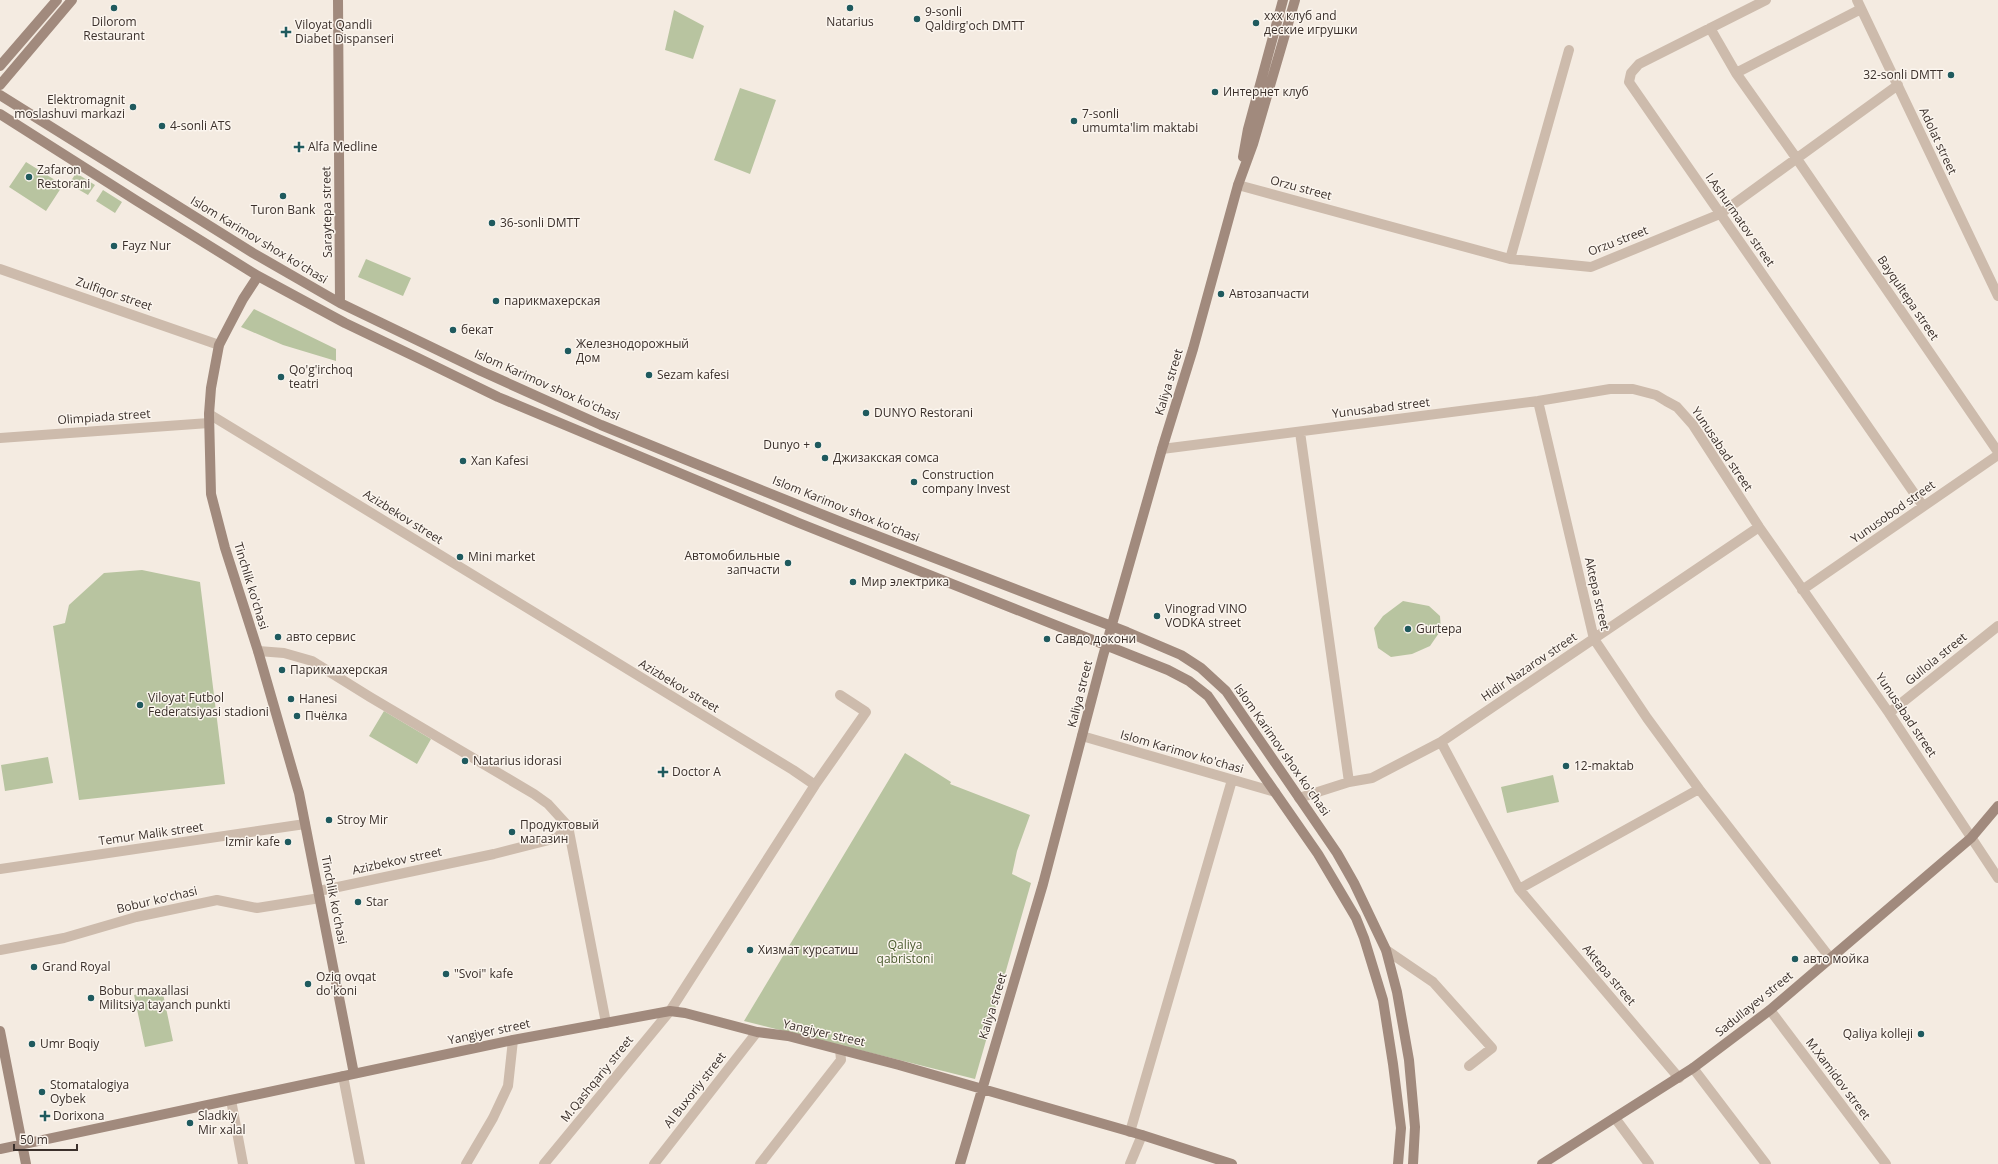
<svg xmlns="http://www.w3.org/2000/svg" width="1998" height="1164" font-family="'Open Sans',sans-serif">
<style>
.green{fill:#b8c4a0}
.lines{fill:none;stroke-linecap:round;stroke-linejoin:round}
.street{stroke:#cdbbac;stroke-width:10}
.secondary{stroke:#a18a7d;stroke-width:10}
.poi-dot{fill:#1f5a5e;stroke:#fbf5ee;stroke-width:1.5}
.labels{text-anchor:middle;stroke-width:3;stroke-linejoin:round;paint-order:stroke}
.poi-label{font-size:12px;fill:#3b302b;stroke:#fbf5ee;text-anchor:start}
.street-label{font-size:12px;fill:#3b302b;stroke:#fbf5ee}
.park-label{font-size:12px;fill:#4a5a2e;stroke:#fbf5ee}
</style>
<rect width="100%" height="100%" fill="#f4ebe1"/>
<path class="green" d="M674,10L704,26L693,59L665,50Z
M740,88L776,100L750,174L714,160Z
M26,162L63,185L46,211L9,187Z
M76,173L95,185L88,195L69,184Z
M103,190L122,202L115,213L96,201Z
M366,259L411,278L403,296L358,277Z
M254,309L336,349V361L283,345L241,327Z
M142,570L200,582L225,784L79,800L53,626L65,623L69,605L104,573Z
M1403,601L1429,606L1440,616L1441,630L1430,646L1412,654L1391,657L1378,648L1374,628L1383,616Z
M384,711L431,739L417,764L369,736Z
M905,753L951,782L950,784L1030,815L1017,851L1012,874L1031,883L975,1079L744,1021Z
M48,757L53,783L5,791L1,765Z
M1553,775L1559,802L1507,813L1501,787Z
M162,989L173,1041L145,1047L134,995Z"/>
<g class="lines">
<path class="street" d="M1766,0L1639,64L1631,73L1629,82L1923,506
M1857,0L1998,296
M1710,28L1736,73L1797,159L1998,452
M1736,73L1861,9
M1238,185L1510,259L1591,267L1720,214L1898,85
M1510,259L1569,50
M0,269L219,345
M1538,401L1594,639L1647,718L1699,789L1831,959
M209,414L793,770L815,785L670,1011L544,1164
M1300,432L1349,782
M0,438L209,423
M1162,449L1538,401L1610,389H1633L1656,395L1666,401L1677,407L1693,425L1759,527L1889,713L1998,878
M1802,590L1998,455
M258,651L284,653L312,661L370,697L534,794L548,804L568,826
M1889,713L1998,626
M1082,736L1275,792
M1441,742L1519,889L1679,1078
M815,785L866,712L840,695
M1299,798L1349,782L1372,778L1441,742L1759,527
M0,869L305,824
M1519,889L1699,789
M319,891L494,854L557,838L568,826L606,1023
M0,950L64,938L136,917L217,900L257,908L320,898
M1386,950L1433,982L1492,1048L1469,1066
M1770,1010L1886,1164
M1693,1068L1766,1164
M343,1076L360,1164
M231,1100L243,1164
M1615,1118L1649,1164
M1130,1132L1232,780
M466,1164L493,1118L508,1086L513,1040
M654,1164L757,1032
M760,1164L841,1060L840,1049
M1130,1164L1142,1135"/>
<path class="secondary" d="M338,0L340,303
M0,66L57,0
M0,85L72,0
M0,95L253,253L340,303L481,371L601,425L694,463L841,522L1127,632L1181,655L1201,668L1226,691L1337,853L1354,883L1386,950L1397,992L1409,1060L1415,1127L1413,1164
M0,114L137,201L258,276L345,323L418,358L498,397L799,523L1168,670L1189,681L1208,696L1318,854L1356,918L1364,938L1383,1000L1393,1064L1401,1128L1398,1164
M1243,157L1248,129L1283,0
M258,276L243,299L219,345L211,388L209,414L211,494L225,548L258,651L299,793L354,1074
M0,1031L26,1164
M0,1149L513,1040L670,1011L685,1013L757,1032L788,1036L899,1065L1142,1135L1232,1164
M960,1164L1043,884L1103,656L1162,449L1193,349L1238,185L1253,144L1295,0
M1542,1164L1693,1068L1770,1010L1971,838L1998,806"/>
</g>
<g class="poi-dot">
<circle cx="114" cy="8" r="4"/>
<circle cx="850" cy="8" r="4"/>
<circle cx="917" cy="19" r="4"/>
<circle cx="1256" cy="23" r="4"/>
<path d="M284 26h4v4h4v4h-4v4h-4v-4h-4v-4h4z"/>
<circle cx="1951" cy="75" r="4"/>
<circle cx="1215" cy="92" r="4"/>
<circle cx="133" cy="107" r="4"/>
<circle cx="1074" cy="121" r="4"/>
<circle cx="162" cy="126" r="4"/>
<path d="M297 141h4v4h4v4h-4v4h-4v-4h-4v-4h4z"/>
<circle cx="29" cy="177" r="4"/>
<circle cx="283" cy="196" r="4"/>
<circle cx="492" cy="223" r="4"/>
<circle cx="114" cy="246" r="4"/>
<circle cx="1221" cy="294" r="4"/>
<circle cx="496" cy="301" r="4"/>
<circle cx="453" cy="330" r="4"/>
<circle cx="568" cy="351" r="4"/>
<circle cx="649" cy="375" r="4"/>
<circle cx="281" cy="377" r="4"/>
<circle cx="866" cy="413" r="4"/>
<circle cx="818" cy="445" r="4"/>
<circle cx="825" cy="458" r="4"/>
<circle cx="463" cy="461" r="4"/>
<circle cx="914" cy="482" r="4"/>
<circle cx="460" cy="557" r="4"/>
<circle cx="788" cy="563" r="4"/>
<circle cx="853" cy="582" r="4"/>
<circle cx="1157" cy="616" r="4"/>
<circle cx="1408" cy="629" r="4"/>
<circle cx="278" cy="637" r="4"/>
<circle cx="1047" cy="639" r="4"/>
<circle cx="282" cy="670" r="4"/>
<circle cx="291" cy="699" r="4"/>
<circle cx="140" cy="705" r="4"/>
<circle cx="297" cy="716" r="4"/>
<circle cx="465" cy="761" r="4"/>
<circle cx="1566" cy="766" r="4"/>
<path d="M661 766h4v4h4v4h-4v4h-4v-4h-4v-4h4z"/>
<circle cx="329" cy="820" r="4"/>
<circle cx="512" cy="832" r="4"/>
<circle cx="288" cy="842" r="4"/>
<circle cx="358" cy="902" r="4"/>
<circle cx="750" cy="950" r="4"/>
<circle cx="1795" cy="959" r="4"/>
<circle cx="34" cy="967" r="4"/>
<circle cx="446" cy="974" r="4"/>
<circle cx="308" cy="984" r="4"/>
<circle cx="91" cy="998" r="4"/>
<circle cx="1921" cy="1034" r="4"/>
<circle cx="32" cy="1044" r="4"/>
<circle cx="42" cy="1092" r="4"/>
<path d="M43 1110h4v4h4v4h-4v4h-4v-4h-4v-4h4z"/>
<circle cx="190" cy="1123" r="4"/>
</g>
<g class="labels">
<g class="poi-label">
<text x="925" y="16">9-sonli<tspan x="925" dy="14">Qaldirg'och DMTT</tspan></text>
<text x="1264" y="20">ххх клуб and<tspan x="1264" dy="14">деские игрушки</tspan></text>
<text x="114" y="26" text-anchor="middle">Dilorom<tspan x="114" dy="14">Restaurant</tspan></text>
<text x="850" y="26" text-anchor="middle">Natarius</text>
<text x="295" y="29">Viloyat Qandli<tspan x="295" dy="14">Diabet Dispanseri</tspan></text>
<text x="1943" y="79" text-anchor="end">32-sonli DMTT</text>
<text x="1223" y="96">Интернет клуб</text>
<text x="125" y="104" text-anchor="end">Elektromagnit<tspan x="125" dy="14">moslashuvi markazi</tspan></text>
<text x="1082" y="118">7-sonli<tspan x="1082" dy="14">umumta'lim maktabi</tspan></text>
<text x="170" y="130">4-sonli ATS</text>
<text x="308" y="151">Alfa Medline</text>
<text x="37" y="174">Zafaron<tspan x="37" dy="14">Restorani</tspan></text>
<text x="283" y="214" text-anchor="middle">Turon Bank</text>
<text x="500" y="227">36-sonli DMTT</text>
<text x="122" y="250">Fayz Nur</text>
<text x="1229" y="298">Автозапчасти</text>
<text x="504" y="305">парикмахерская</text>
<text x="461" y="334">бекат</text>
<text x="576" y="348">Железнодорожный<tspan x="576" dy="14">Дом</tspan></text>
<text x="289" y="374">Qo'g'irchoq<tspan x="289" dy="14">teatri</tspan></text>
<text x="657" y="379">Sezam kafesi</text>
<text x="874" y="417">DUNYO Restorani</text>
<text x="810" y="449" text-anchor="end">Dunyo +</text>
<text x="833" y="462">Джизакская сомса</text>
<text x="471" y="465">Xan Kafesi</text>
<text x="922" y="479">Construction<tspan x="922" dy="14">company Invest</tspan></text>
<text x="780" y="560" text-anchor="end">Автомобильные<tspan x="780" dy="14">запчасти</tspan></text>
<text x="468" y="561">Mini market</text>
<text x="861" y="586">Мир электрика</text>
<text x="1165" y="613">Vinograd VINO<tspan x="1165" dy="14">VODKA street</tspan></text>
<text x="1416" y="633">Gurtepa</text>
<text x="286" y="641">авто сервис</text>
<text x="1055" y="643">Савдо докони</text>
<text x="290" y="674">Парикмахерская</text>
<text x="148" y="702">Viloyat Futbol<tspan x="148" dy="14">Federatsiyasi stadioni</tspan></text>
<text x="299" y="703">Hanesi</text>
<text x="305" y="720">Пчёлка</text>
<text x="473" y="765">Natarius idorasi</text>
<text x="1574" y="770">12-maktab</text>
<text x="672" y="776">Doctor A</text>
<text x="337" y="824">Stroy Mir</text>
<text x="520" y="829">Продуктовый<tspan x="520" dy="14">магазин</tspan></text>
<text x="280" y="846" text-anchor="end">Izmir kafe</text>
<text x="366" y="906">Star</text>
<text x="758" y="954">Хизмат курсатиш</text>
<text x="1803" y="963">авто мойка</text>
<text x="42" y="971">Grand Royal</text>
<text x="454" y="978">"Svoi" kafe</text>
<text x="316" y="981">Oziq ovqat<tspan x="316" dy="14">do'koni</tspan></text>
<text x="99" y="995">Bobur maxallasi<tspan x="99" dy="14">Militsiya tayanch punkti</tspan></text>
<text x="1913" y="1038" text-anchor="end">Qaliya kolleji</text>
<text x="40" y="1048">Umr Boqiy</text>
<text x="50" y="1089">Stomatalogiya<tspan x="50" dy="14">Oybek</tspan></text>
<text x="53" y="1120">Dorixona</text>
<text x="198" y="1120">Sladkiy<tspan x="198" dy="14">Mir xalal</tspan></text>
</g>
<g class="street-label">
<text transform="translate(1938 141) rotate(65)" y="4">Adolat street</text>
<text transform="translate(1301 188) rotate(15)" y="4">Orzu street</text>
<text transform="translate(327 212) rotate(-91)" y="4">Saraytepa street</text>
<text transform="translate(1740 220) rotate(55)" y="4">I.Ashurmatov street</text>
<text transform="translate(259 240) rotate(31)" y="4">Islom Karimov shox ko'chasi</text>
<text transform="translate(1618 241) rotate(-21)" y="4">Orzu street</text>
<text transform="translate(114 294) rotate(19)" y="4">Zulfiqor street</text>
<text transform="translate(1908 298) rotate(56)" y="4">Bayqultepa street</text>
<text transform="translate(1169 382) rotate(-73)" y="4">Kaliya street</text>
<text transform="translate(547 385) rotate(24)" y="4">Islom Karimov shox ko'chasi</text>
<text transform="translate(1381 408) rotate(-7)" y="4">Yunusabad street</text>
<text transform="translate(104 417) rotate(-4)" y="4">Olimpiada street</text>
<text transform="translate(1722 449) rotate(56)" y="4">Yunusabad street</text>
<text transform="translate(846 509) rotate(22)" y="4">Islom Karimov shox ko'chasi</text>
<text transform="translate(1893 512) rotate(-35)" y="4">Yunusobod street</text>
<text transform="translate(403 517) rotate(32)" y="4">Azizbekov street</text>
<text transform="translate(251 586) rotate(73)" y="4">Tinchlik ko'chasi</text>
<text transform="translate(1597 594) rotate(77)" y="4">Aktepa street</text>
<text transform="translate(1936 659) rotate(-39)" y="4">Gullola street</text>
<text transform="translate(1529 667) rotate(-34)" y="4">Hidir Nazarov street</text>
<text transform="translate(679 686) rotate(31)" y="4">Azizbekov street</text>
<text transform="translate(1080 694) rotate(-76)" y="4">Kaliya street</text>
<text transform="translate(1906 715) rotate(56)" y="4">Yunusabad street</text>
<text transform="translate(1282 750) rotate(55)" y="4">Islom Karimov shox ko'chasi</text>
<text transform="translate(1182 752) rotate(16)" y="4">Islom Karimov ko'chasi</text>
<text transform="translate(151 834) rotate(-8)" y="4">Temur Malik street</text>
<text transform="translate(397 861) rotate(-12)" y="4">Azizbekov street</text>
<text transform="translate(157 900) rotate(-13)" y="4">Bobur ko'chasi</text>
<text transform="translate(334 900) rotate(79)" y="4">Tinchlik ko'chasi</text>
<text transform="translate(1609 975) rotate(50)" y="4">Aktepa street</text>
<text transform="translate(1754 1004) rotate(-39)" y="4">Sadullayev street</text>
<text transform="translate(993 1006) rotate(-73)" y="4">Kaliya street</text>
<text transform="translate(489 1032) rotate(-12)" y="4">Yangiyer street</text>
<text transform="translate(824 1033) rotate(13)" y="4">Yangiyer street</text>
<text transform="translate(597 1079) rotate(-51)" y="4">M.Qashqariy street</text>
<text transform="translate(1838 1079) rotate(53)" y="4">M.Xamidov street</text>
<text transform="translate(695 1090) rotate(-52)" y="4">Al Buxoriy street</text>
</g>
<g class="park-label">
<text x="905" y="949">Qaliya<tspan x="905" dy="14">qabristoni</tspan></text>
</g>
</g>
<path d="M14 1144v6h63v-6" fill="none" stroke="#3b302b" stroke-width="2"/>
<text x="20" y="1144" font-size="12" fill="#3b302b" stroke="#fbf5ee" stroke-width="3" paint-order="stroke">50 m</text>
</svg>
